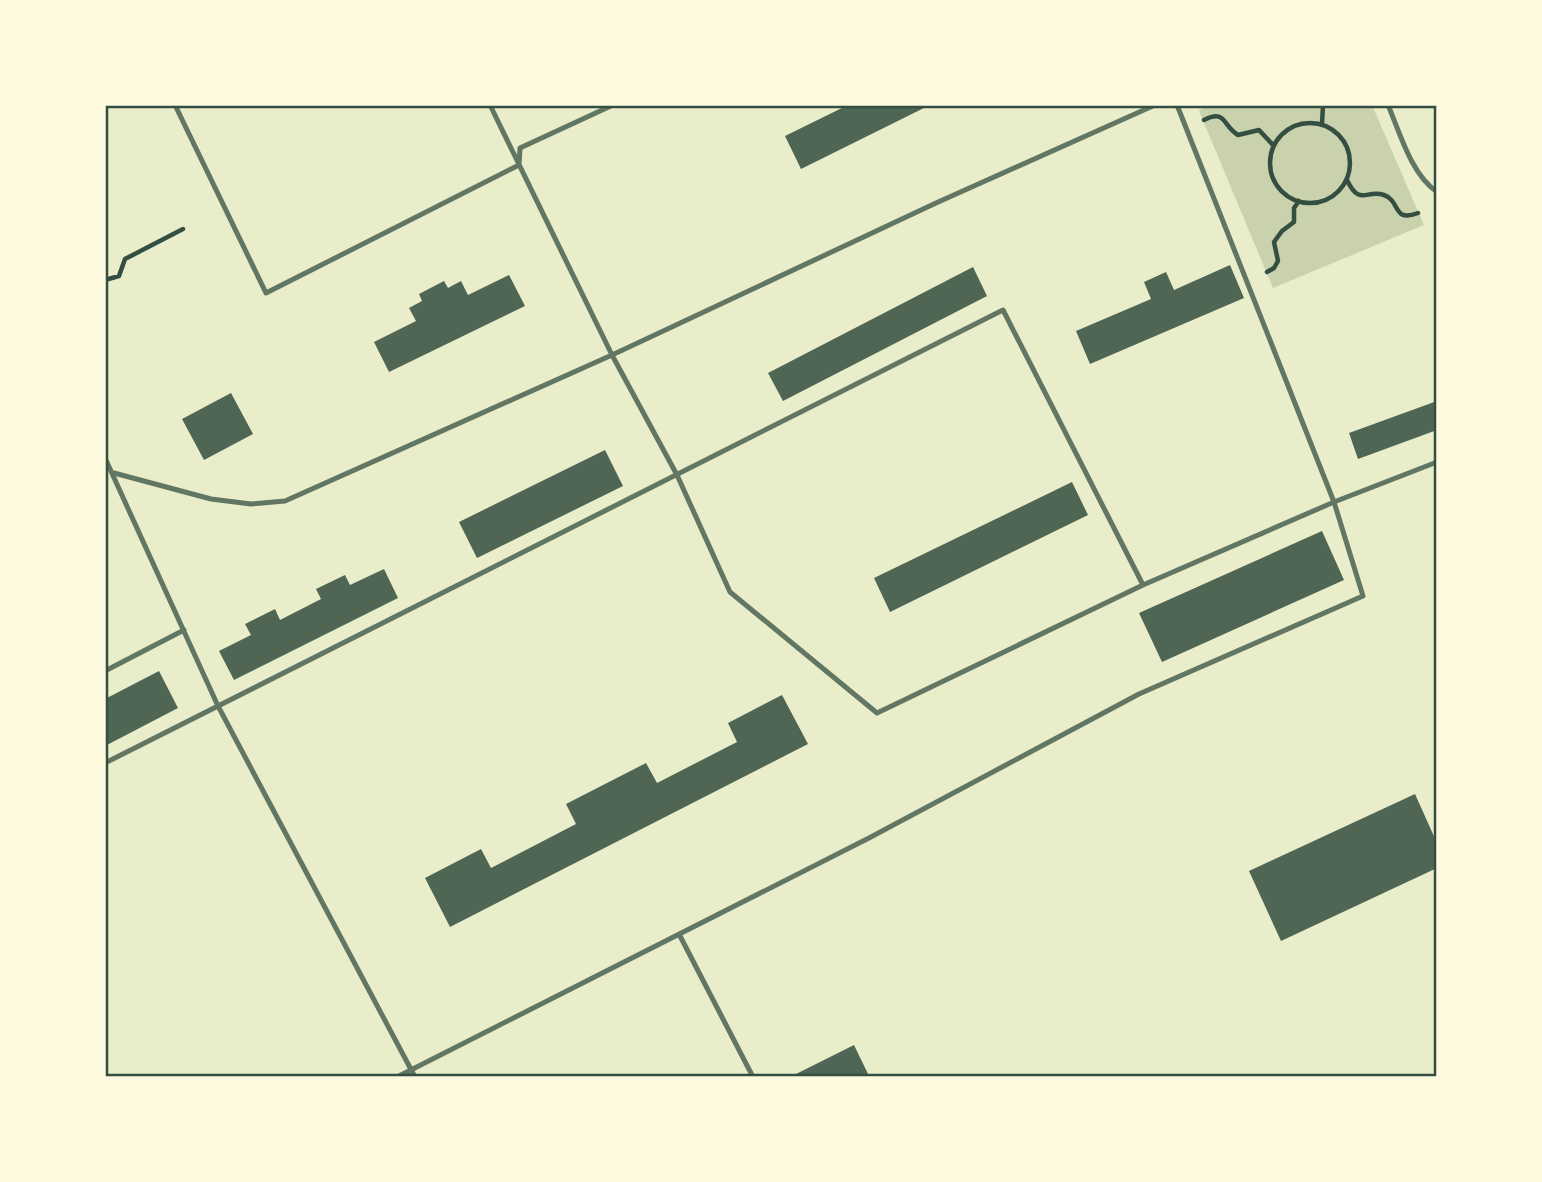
<svg xmlns="http://www.w3.org/2000/svg" width="1542" height="1182" font-family="'Libre Baskerville',serif">
<style>
.green{fill:#cad2ad}
.building{fill:#4f6655}
.lines{fill:none;stroke-linecap:round;stroke-linejoin:round}
.path{stroke:#344e41;stroke-width:4.5}
.service{stroke:#617663;stroke-width:5}
.neatline{fill:none;stroke:#344e41;stroke-width:2.5}
</style>
<rect width="100%" height="100%" fill="#e9edc9"/>
<path class="green" d="M1206,105H1372L1424,225L1273,288L1199,111Z"/>
<path class="building" d="M848,105H930L801,169L785,136Z
M1230,265L1244,298L1090,364L1076,331L1151,299L1144,282L1166,272L1174,290Z
M973,267L987,296L783,401L768,373Z
M509,275L525,306L389,372L374,342L416,321L409,308L422,301L419,294L444,281L448,288L461,281L468,295Z
M231,393L253,434L204,460L182,419Z
M1437,401V430L1358,459L1349,433Z
M605,450L623,486L477,558L459,522Z
M1072,482L1088,515L890,612L874,578Z
M1322,531L1344,580L1162,662L1139,613Z
M384,569L398,598L234,680L219,651L251,635L245,624L275,609L280,620L321,599L316,589L345,575L350,585Z
M159,671L178,708L105,746V699Z
M782,695L808,744L450,927L425,878L481,849L491,868L576,824L566,804L646,763L657,783L737,742L728,723Z
M1415,794L1437,843V868L1281,941L1249,871Z
M854,1045L869,1076L790,1077Z"/>
<g class="lines">
<path class="path" d="M1204,120C1226,109 1222,125 1238,135L1259,130L1274,146
M1270 163a40 40 0 1 1 80 0a40 40 0 1 1-80 0Z
M1322,124L1323,105
M1347,180C1360,207 1366,189 1384,195C1401,201 1392,223 1418,213
M1267,272L1274,268L1278,261L1274,242L1282,231L1294,222V208L1299,201
M105,280L119,276L125,259L183,229"/>
<path class="service" d="M175,105L266,293L519,165L520,148L613,105
M490,105L612,355L677,475L730,592L877,713L1143,585L1334,502L1437,462
M1388,105C1400,133 1411,174 1437,192
M105,458L218,706L415,1077
M114,473L211,499L251,504L285,501L612,355L936,203L1155,105
M105,671L184,630
M105,763L1003,310L1143,585
M679,934L753,1077
M397,1077L869,838L1139,694L1363,596L1334,502L1177,105"/>
</g>
<rect width="1542" height="1182" fill="none" stroke="#fefae0" stroke-width="214"/>
<rect x="107" y="107" width="1328" height="968" class="neatline"/>
</svg>
